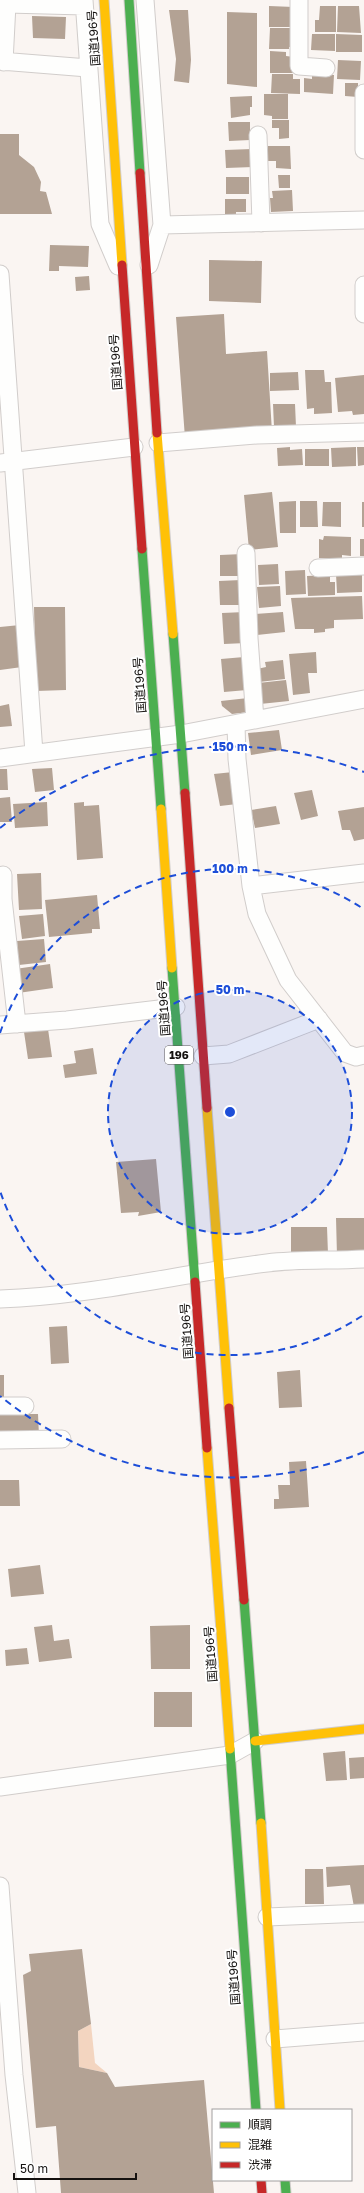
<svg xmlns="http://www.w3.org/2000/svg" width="364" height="2193" font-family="'Golos Text','Noto Sans JP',sans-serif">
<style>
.green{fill:#f3d5c0}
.building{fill:#b3a294}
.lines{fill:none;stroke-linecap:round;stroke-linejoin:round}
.street-casing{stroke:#d1cdcb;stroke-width:19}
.fast-casing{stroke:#d1cdcb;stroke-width:11}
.slow-casing{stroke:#d1cdcb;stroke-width:11}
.jam-casing{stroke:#d1cdcb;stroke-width:11}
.street{stroke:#fefefd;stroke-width:17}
.fast{stroke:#4caf50;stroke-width:9}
.slow{stroke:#ffc107;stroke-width:9}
.jam{stroke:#c62828;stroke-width:9}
.ring{fill:none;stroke:#1d4ed8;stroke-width:2;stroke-dasharray:7 5}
.labels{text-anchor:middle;stroke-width:4;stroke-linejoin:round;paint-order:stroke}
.shield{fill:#fff;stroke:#5b5958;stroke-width:1}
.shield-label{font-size:11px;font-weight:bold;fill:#151210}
.street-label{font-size:12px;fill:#151210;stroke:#fff}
.centre{fill:#1d4ed8;stroke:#fff;stroke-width:2}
.ring-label{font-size:12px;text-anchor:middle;font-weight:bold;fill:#1d4ed8;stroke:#fff;stroke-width:4;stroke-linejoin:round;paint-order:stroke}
</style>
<rect width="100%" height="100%" fill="#faf5f2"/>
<path class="green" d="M91,2024L95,2063L107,2073L79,2067L78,2031Z"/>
<path class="building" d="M269,6L294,7V27H269Z
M320,6H336V32H315V20H319Z
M338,6H359L361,33L337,32Z
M169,10H188L191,60L189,83L174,81L176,59Z
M227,12L257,13V87L227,84Z
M32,16L66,17L65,39L33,38Z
M270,28H295L294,47H289V49H269Z
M312,34H335V51L311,50Z
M336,34L362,35V52H336Z
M270,51L286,52V56L294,57V73H270Z
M338,60L361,61L360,80L337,79Z
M272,74H293V79H300V94L271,93Z
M312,74L334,75L333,94L304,92V78L312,79Z
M345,83H358V97L345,96Z
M264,94H288V119H272V116L264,115Z
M252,96V107H250V115L231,118L230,97Z
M272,120H289V138L279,139V128H272Z
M228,122H250V140L229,141Z
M0,134H19V155L34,167L41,182L40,191L46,192L52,214H0Z
M268,146H290L291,169L276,168V161H268Z
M252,149L253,167L226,168L225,150Z
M278,175H290V188H279Z
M226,177H249V194H226Z
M292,190L293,211L271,212L270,198H273L272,191Z
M225,199H246V212H236V215H225Z
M50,245L89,246L88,267L59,266V271H49Z
M209,260L262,261L261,303L209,301Z
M89,276L90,290L76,291L75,277Z
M224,314L226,354L267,351L272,432L185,438L176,317Z
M305,370H324L325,382H331L332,413L314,414V408L307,409Z
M298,372L299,390L270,391V373Z
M364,375V414L353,415L352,411L338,412L335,378Z
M273,404H295L296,427H274Z
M290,447V450L302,449L303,465L278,466L277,448Z
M356,447V466L332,467L331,448Z
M357,447H364V465L358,466Z
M305,449H329V466H305Z
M272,492L278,547L249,550L244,495Z
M296,501V533H280L279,502Z
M300,501H317L318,527H300Z
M323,502H341V527L322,526Z
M362,502H364V527H362Z
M324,536L351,537V556L342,555V559L319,558V539L323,540Z
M360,539H364V556H360Z
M243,554V576H220V555Z
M278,564L279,584L259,585L258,565Z
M305,570L306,594L286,595L285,571Z
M336,574H362V592L337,593Z
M330,575V582H335V595L308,596L307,576Z
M241,580L242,605H220L219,581Z
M280,586L281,606L259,608L257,587Z
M362,596L363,619L334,620V628L325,629V632L314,633V629H295L291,598Z
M34,607H65L66,690L36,691Z
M245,612L246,643L224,644L222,613Z
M283,612L285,632L257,635L255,614Z
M20,625L22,667L0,670V627Z
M316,652L317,673H308L310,693L293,695L289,654Z
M244,657L247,690L224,692L221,659Z
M283,660L285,679L259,682L257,669L266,667L265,662Z
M286,680L289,701L260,704L258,683Z
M248,698L249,712L232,714L222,706L221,701Z
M9,704L12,726L0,727V706Z
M279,730L282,750L251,755L248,733Z
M52,768L54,790L35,792L32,769Z
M0,769H7L8,790H0Z
M233,772L237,804L220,806L214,774Z
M312,790L318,816L301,820L294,793Z
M10,797L12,822H0V798Z
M47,802L48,826L15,828L13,804Z
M84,802V806L99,805L103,858L77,860L74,803Z
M276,806L280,824L255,828L251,810Z
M364,807V839L354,841L350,830H342L338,811Z
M41,873L42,909L19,910L17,874Z
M97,895L100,929H92V933L49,937L45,900Z
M43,914L45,936L22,939L19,916Z
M44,939L46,962L19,965L17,941Z
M50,964L53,988L18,993L15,969Z
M48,1029L52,1057L28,1059L24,1032Z
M93,1048L97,1074L65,1078L63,1065L76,1063L74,1051Z
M156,1159L161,1212L138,1216L139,1212L121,1213L116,1162Z
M336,1218H364V1255L337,1256Z
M291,1227H327L328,1254H291Z
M67,1326L69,1363L51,1364L49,1327Z
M300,1370L302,1407L279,1408L277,1372Z
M0,1375H4V1403H0Z
M0,1414H38L39,1436H0Z
M306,1461L309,1507L274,1509V1499H279L278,1485H290L289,1462Z
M0,1480H19L20,1506H0Z
M40,1565L44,1594L11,1597L8,1569Z
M52,1625L54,1641L69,1639L72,1658L39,1662L34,1627Z
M190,1625V1669H151L150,1626Z
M27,1648L29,1664L6,1666L5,1650Z
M154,1692H192V1727H154Z
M345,1751L347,1780L326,1781L323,1753Z
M364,1757V1778L350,1779L349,1758Z
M364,1865V1906L354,1907L350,1885L327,1887L326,1867Z
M305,1869H323L324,1904H305Z
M82,1949L91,2024L78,2031L79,2067L107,2073L115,2087L204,2080L214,2193H61L56,2126L36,2128L23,1975L31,1971L29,1954Z"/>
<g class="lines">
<defs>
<path id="street" d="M84,0L100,224L118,266
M145,0L162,225L149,265
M299,0V66L326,68
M0,61L88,68
M4,62L7,4L84,6
M364,93V150
M258,135L261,223
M162,225L364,220
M0,274L34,753
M364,285V314
M158,443L257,435L364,432
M0,463L134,447
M246,553L249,638L255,720
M318,568L364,566
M236,724L237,759L251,886L257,914L288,980L345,1053L356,1057L364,1055
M0,758L181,734L364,699
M3,875V899L17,1024
M251,886L364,873
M0,1025L67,1020L176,1007
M203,1056L229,1054L319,1019
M0,1299C90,1296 178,1274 267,1263C299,1259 332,1261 364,1259
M0,1406H25
M0,1440L62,1439
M0,1787L230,1755L255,1741
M0,1886L14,2075L27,2193
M267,1917L364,1913
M275,2039L364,2032"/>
<path id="fast" d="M129,0L140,173
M142,549L161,809
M173,634L185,793
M172,968L195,1282
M244,1600L261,1823
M230,1749L256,2110
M285,2180L286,2193"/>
<path id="slow" d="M104,0L122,265
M157,433L173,634
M161,809L172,968
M207,1108L229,1408
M207,1448L230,1749
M255,1741L364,1729
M261,1823L280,2110"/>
<path id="jam" d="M140,173L157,433
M122,265L142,549
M185,793L207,1108
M195,1282L207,1448
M229,1408L244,1600
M261,2180L262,2193"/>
</defs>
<use href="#street" class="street-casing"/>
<use href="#fast" class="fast-casing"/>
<use href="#slow" class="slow-casing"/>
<use href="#jam" class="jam-casing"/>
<use href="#street" class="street"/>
<use href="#fast" class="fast"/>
<use href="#slow" class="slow"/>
<use href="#jam" class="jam"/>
</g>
<circle cx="230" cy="1112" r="122" fill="#1d4ed8" fill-opacity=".12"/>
<g class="ring">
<circle cx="230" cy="1112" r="122"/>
<path d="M362 1316A243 243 0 0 1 0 1191M0 1033A243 243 0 0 1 362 908"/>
<path d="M364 1452A365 365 0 0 1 0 1396M0 828A365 365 0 0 1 364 772"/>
</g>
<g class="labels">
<rect class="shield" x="165" y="1046" width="28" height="18" rx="3"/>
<g class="shield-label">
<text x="179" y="1059">196</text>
</g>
<g class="street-label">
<text transform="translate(94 38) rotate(-94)" y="4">国道196号</text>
<text transform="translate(116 362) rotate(-94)" y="4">国道196号</text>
<text transform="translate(140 685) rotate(-94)" y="4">国道196号</text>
<text transform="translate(164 1008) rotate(-94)" y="4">国道196号</text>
<text transform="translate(187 1331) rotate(-94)" y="4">国道196号</text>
<text transform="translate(211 1654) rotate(-94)" y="4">国道196号</text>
<text transform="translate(234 1977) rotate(-94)" y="4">国道196号</text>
</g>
</g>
<circle cx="230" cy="1112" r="6" class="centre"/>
<g class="ring-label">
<text x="230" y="751">150 m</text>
<text x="230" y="873">100 m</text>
<text x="230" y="994">50 m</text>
</g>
<rect x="212" y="2109" width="140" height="72" fill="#ffffff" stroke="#a1a09f"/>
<rect x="220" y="2122" width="20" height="6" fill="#4caf50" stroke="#a1a09f"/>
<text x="248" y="2129" font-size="12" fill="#151210">順調</text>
<rect x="220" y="2142" width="20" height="6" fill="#ffc107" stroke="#a1a09f"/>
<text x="248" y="2149" font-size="12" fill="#151210">混雑</text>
<rect x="220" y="2162" width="20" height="6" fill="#c62828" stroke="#a1a09f"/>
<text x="248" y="2169" font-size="12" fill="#151210">渋滞</text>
<path d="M14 2173v6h122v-6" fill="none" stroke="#151210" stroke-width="2"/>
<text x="20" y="2173" font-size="12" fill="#151210" stroke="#ffffff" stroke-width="3" paint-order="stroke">50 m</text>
</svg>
